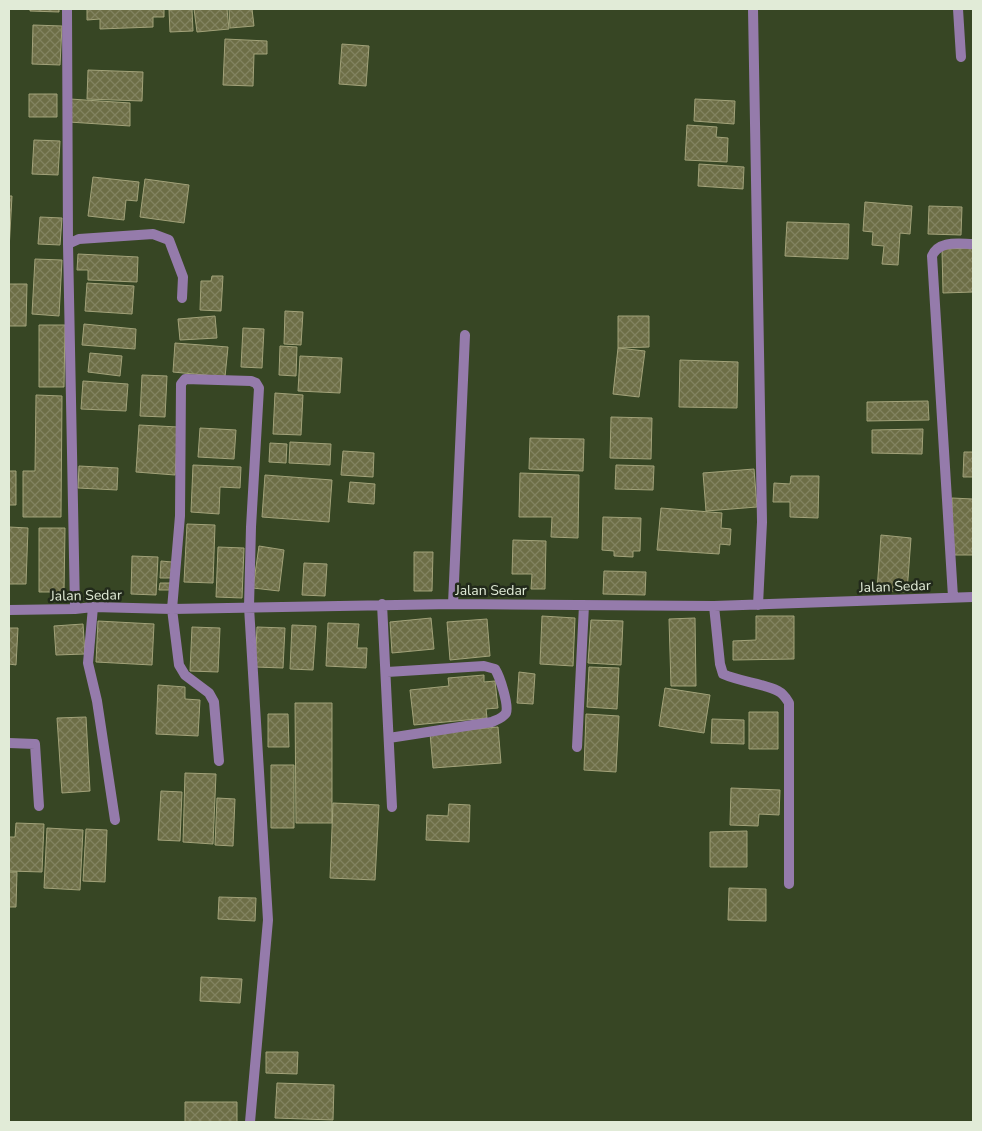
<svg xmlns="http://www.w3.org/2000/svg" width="982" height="1131" font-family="'Nunito Sans',sans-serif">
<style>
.building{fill:url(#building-cross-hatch);stroke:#a2a279}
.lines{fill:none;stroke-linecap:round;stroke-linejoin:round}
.minor{stroke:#957bab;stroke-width:10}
.labels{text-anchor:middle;stroke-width:5;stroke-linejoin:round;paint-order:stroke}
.street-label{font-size:14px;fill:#e1ebd7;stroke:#222a1b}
</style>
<defs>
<pattern id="building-cross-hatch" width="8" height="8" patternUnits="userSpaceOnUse" patternTransform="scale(1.25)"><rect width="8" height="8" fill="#6d6e46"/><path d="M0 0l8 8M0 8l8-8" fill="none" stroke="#828360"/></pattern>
</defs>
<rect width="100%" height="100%" fill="#374624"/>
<path class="building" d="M30,9H59V12L30,11Z
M87,9H164V17H153V27L100,29V19L87,20Z
M192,9L193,31L170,32L169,10Z
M194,9H227L229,29L197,32Z
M229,9H252L254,26L230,28Z
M33,25L62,26L60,65L32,64Z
M225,39L267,41V54H254L253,86L223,85Z
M342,44L369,46L366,86L339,84Z
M88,70L143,72L142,101L87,99Z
M29,94H57V117H29Z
M70,99L130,103V126L69,122Z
M695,99L735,101L734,124L694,121Z
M687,125L717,127L716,137L728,138L727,162L685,160Z
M34,140L60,141L58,175L32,174Z
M699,164L744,167L743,189L698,186Z
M93,177L139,182L137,201L126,200L124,220L88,216Z
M145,179L189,185L184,223L140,217Z
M9,196H12L9,250Z
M865,202L912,206L910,234L900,233L898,265L882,264L884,246L872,245L873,232L863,231Z
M929,206L962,207L961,235L928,234Z
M40,217L62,218L60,245L38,244Z
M787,222L849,224L848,259L785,256Z
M973,248V292L943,293L942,249Z
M78,254L138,257L137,282L88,280V270H77Z
M35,259L62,260L59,316L32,314Z
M212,276H223L221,311L200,310L201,281H211Z
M87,283L134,286L132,314L85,311Z
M9,284H27L26,326H9Z
M285,311L303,312L301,345L284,344Z
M215,316L217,338L180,340L178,319Z
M618,316H649V347L618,348Z
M84,324L136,329L135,349L82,345Z
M39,325H65L64,387H39Z
M243,328L264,329L262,368L241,367Z
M175,343L228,347L225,377L173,372Z
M280,346L297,347L296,376L279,375Z
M618,348L645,351L639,397L613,394Z
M90,353L122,356L120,376L88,372Z
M300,356L342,358L340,393L298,391Z
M680,360L738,362L737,408L679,407Z
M142,375L167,376L165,417L140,416Z
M83,381L128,384L126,411L81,409Z
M275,393L303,395L301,435L273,434Z
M36,395L62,396L61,517H23V471H35Z
M928,401L929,420L867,421V402Z
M611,417L652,418L651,459L610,458Z
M139,425L178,427L175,475L136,472Z
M200,428L236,430L234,459L198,457Z
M923,429L922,454L872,453V430Z
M530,438L584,439L583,471L529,469Z
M290,442L331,444L330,465L289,463Z
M270,443L287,444L286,463L269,462Z
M343,451L374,453L373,477L341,475Z
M964,452H973V477H963Z
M193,465L241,467L240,488L220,487L219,514L191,512Z
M616,465L654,466L653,490L615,489Z
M79,466L118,468L117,490L78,488Z
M754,469L757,507L706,511L703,473Z
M9,471H16V505H9Z
M520,473L579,475L578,538L551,537L552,517H519Z
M265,475L332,480L329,522L262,517Z
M791,476H819L818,518L790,517V502H773L774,483L790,484Z
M350,482L375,484L374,504L348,502Z
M952,498L973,499V555H952Z
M661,508L722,513L721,528L731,529L730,545L720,544L719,554L657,550Z
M603,517L641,518L640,551H633V557L614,556V551L602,550Z
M187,524L215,525L213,583L184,582Z
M9,527L28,528L26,584H9Z
M39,528H65L64,592H39Z
M881,535L911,538L907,592L877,590Z
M513,540L546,541L545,589H531L532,574H512Z
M259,546L284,550L279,591L253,588Z
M218,547L244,548L242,598L216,597Z
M414,552H433L432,591H414Z
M132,556L158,557L156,595L131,594Z
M161,561L172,562V578H160Z
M304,563L327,564L325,596L302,595Z
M604,571L646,572L645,595L603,594Z
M160,583H172L171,590H159Z
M542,616L575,618L573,666L540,664Z
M756,616H794V659L733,660V641L756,640Z
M431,618L434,649L392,653L390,622Z
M695,618L696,686H671L669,619Z
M487,619L490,656L450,660L447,622Z
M591,620L623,621L621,665L588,663Z
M98,621L154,624L152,665L96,662Z
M328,623L359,624L357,648H367L366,668L326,666Z
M83,624L85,654L56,655L54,626Z
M292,625L316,626L313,670L290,669Z
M192,627L220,628L218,672L190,671Z
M257,627L285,628L283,668L255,667Z
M9,628H18L16,665L9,664Z
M589,667L619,668L617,709L587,707Z
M519,672L535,674L533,704L517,703Z
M484,675V682L495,681L498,708L486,709L487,718L414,725L410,690L449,686L448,678Z
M158,685L185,687V699L200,700L198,736L156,734Z
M665,688L710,695L704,733L659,726Z
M295,703H332V823H296Z
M749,712H778V749H749Z
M268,714H288L289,747H268Z
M586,714L619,716L616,772L584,770Z
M86,717L90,791L62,793L57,718Z
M712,719L744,720V744L711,743Z
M498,727L501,763L433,768L430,733Z
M271,765H294V828H271Z
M185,773L216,774L213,844L183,842Z
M731,788L780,790L779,815L759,814L758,826L730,825Z
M161,791L182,792L180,841L158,840Z
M217,798L235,799L233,846L215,845Z
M333,803L379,805L375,880L330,878Z
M449,804L470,805L469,842L426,840L427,815L448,816Z
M16,823L44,824L42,872L9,871V837H15Z
M47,828L83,830L80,890L44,888Z
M86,829L107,830L105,882L83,881Z
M747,831V867H710V832Z
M9,872H17L16,907H9Z
M729,888L766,889V921L728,920Z
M219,897L256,898L255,921L218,919Z
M201,977L242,979L240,1003L200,1001Z
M266,1052H298L297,1074L266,1073Z
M277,1083L334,1085L333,1120L275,1118Z
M185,1102H237V1122H185Z"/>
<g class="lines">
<path class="minor" d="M67,9L68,244L75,609
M753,9L762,522L758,605
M958,9L961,57
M68,244L79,239L153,234L169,240L183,277L182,298
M953,597L932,256C939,240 959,244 973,244
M382,604L392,807
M453,604L465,335
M714,606L720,664L723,674C741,682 762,683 778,691C784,694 786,698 789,703V884
M93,607L88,663L97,701L115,820
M9,610L75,609L93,607L172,609L453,604L714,606L973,597
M387,672L484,666L495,669C500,677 509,705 506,713C503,718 496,720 492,722L389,738
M9,743L35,744L39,806
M577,747L584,605
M219,761L214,702L209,693L185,675L179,665L172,609L180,516L181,384L185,379L251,381L256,383L259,388L251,527L249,607L268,920L250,1122"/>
</g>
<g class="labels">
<g class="street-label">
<text transform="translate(895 586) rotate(-2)" y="5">Jalan Sedar</text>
<text x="491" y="595">Jalan Sedar</text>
<text transform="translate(86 595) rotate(-1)" y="5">Jalan Sedar</text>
</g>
</g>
<rect width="982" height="1131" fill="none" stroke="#e1ebd7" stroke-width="20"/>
</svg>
